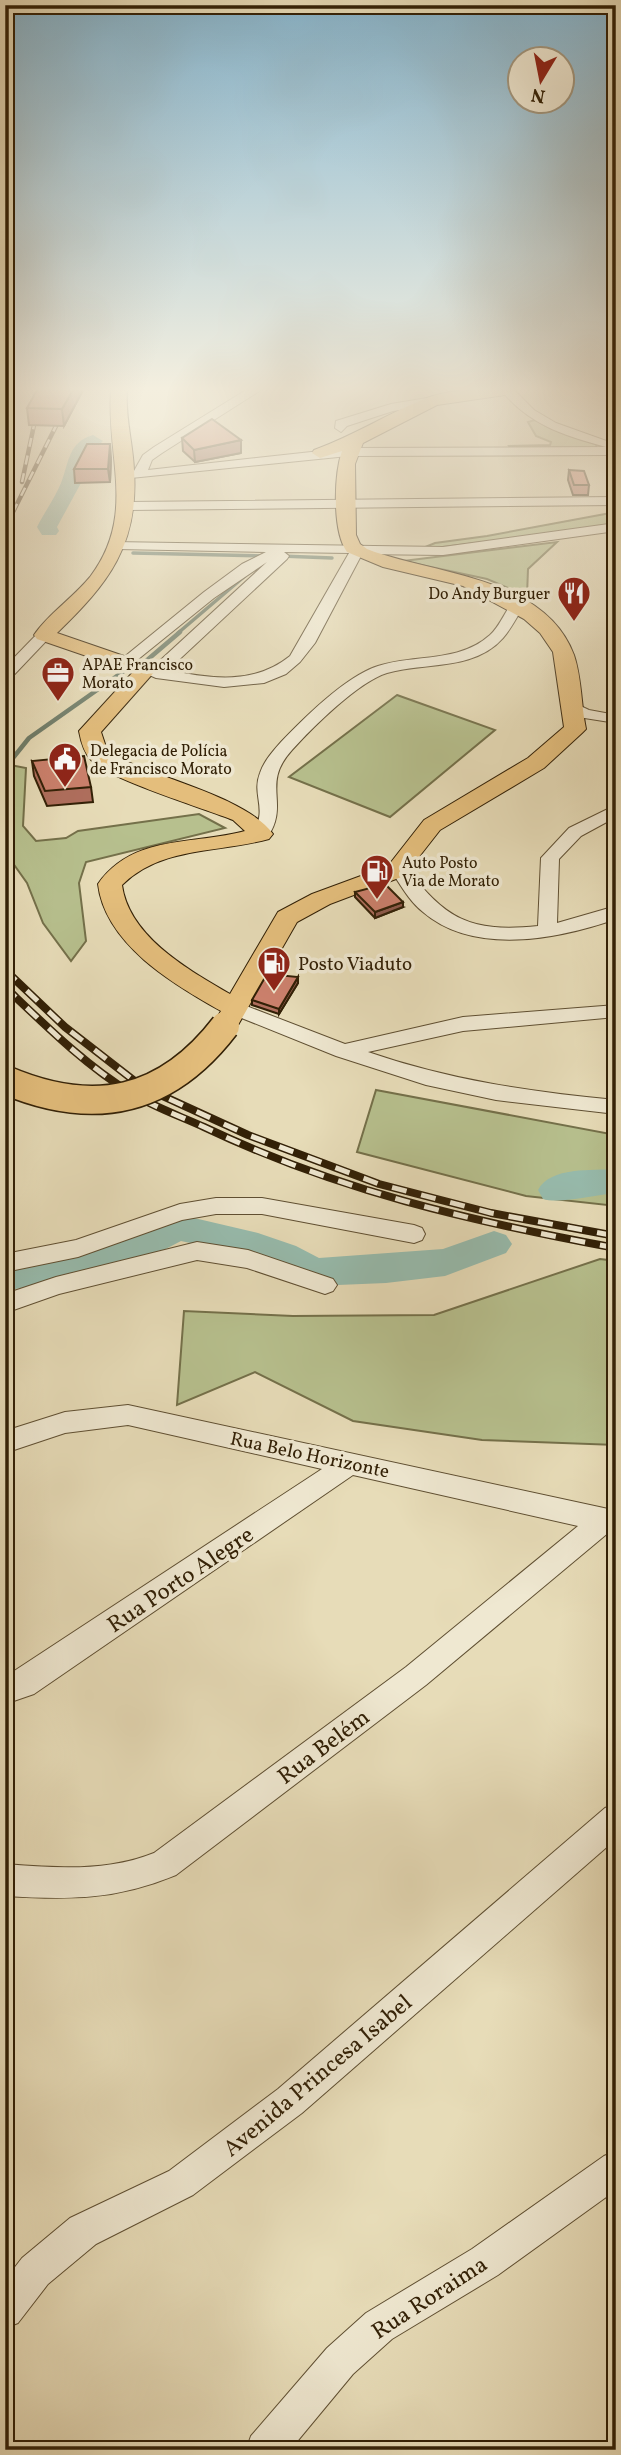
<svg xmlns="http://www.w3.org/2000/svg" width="621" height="2455" font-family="Vollkorn,serif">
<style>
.green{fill:#b7c08e;stroke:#74704a;stroke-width:2}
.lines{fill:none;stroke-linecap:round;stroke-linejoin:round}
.stream-far1{stroke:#6f7e6b;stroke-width:3.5}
.stream{stroke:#6f7e6b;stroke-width:4.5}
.river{fill:#97bcae;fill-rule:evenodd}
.minor-casing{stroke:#5f4f32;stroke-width:2}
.major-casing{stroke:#322006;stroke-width:2}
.minor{fill:#efe8d1;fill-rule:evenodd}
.major{fill:#e4be7c;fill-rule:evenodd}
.rail-far1-casing{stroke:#322006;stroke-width:4.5}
.rail-casing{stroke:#322006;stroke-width:8}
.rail-far1{stroke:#efe8d1;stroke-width:2.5;stroke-dasharray:9;stroke-linecap:butt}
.rail{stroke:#efe8d1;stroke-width:5;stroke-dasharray:15;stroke-linecap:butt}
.major-bridge-casing{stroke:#322006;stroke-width:31;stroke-linecap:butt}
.major-bridge{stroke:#e4be7c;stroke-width:28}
.wall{fill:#af6e5d;stroke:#322006;stroke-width:2}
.shaded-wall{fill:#8e5a4c;stroke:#322006;stroke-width:2}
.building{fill:#cb806c;stroke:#322006;stroke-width:2}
.labels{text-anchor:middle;stroke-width:7;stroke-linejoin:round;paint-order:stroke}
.far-poi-label{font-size:16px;fill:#322006;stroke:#efe8d1;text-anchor:start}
.poi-label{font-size:19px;fill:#322006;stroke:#efe8d1;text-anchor:start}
.street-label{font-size:19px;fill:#322006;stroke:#efe8d1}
.near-street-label{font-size:23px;fill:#322006;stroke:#efe8d1}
</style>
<rect width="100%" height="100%" fill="#e7dcb8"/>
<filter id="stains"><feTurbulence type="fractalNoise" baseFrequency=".00286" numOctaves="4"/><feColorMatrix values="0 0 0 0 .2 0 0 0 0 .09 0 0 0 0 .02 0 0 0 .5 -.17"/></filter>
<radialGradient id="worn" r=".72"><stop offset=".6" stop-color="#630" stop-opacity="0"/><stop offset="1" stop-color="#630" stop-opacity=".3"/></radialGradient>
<path class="green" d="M535,420L597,444L595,449H511L509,446L550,445L551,442L536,436L528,422Z
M616,512V526L418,550L435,543L487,536Z
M557,542L528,569L527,596L487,579L403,561Z
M397,695L495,730L390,817L289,777Z
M5,764L26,768L23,826L36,841L66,838L78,831L199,814L225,828L86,862L79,883L86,941L71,961L43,923L27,883L5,852Z
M376,1090L616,1135V1206L526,1196L357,1152Z
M600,1259L616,1261V1445L482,1440L353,1421L255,1372L177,1405L184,1311L293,1316L434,1315Z"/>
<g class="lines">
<path class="stream-far1" d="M133,553L263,556
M281,556L332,558
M178,633L245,576"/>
<path class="stream" d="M146,661L180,632
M5,768L29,738L124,671"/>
<path class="river" d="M93,435L103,441L87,456L81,483L57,527L59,531L56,535H42L37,527C44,513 55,498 61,483C69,463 68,442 93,435Z
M616,1169V1193C596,1195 559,1204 543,1199L538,1190C551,1166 592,1171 616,1169Z
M177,1214L258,1233L296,1246L319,1258L443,1249L494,1231L506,1235L512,1244L506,1253L445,1276L386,1283L314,1286L242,1254L181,1241L133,1266L5,1291V1263L124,1241Z"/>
<defs>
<path id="minor" d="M246,390H261L162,453L152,460L148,470L348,448L608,447L614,451L608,455L348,456L121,479V473L134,471L143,455L154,447Z
M501,390H514L534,410L556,423L612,443L606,447C565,436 529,425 501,390Z
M433,397L439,401L437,404L393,411L347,426L341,432L335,428L336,421L391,404Z
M616,497V505L128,510L121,506L128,502Z
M616,523V531L443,555L362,554L315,643L300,662L286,674L264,683L224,687L156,678L138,670L146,665L153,667L267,562L214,598L131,665L126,667L118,662L204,592L242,564L266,552L118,549L111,545L113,542L443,547ZM284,552L349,553L290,656C254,685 211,679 168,670L287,559L289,556Z
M516,603L523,607C517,617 511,629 503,638C474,671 425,662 387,673C358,682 313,727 292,750C260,785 291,803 267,838H255L252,834C269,809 251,796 260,773C264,761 273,751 281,742C304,718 346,676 378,666C415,654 459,663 490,635C499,627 504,614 511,604Z
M44,631L51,635L49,638L10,679L5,681V667L39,632Z
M570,701L589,710L616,715V723L578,717L562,706Z
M616,805V817L581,836L559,859L557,923L616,906V919C559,939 474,956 423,912C409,901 400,884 390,869L399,864L405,865C444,919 470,933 538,926L541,858L569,828Z
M236,1002L345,1044L463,1017L616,1005V1017L463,1031L368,1052C449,1080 531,1092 616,1100V1114L496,1100L426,1085L336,1056L229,1013L226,1008L229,1003Z
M216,1198H262L414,1225L422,1228L425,1234L422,1240L414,1243L262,1214H216L182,1220L78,1257L5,1272V1254L76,1240L180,1204Z
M197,1242L248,1250L333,1279L337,1285L333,1291L325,1294L247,1268L197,1260L59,1294L5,1313V1294L56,1277Z
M128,1405L613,1510L616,1511V1533H608L426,1685L176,1875C116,1900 69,1900 5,1896V1864C55,1868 107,1872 154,1853L406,1667L578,1526L353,1475L34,1694L5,1704V1677L322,1469L128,1425L65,1433L5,1453V1431L65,1412Z
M616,1804V1839L302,2113L193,2195L96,2244L48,2284L18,2323L5,2328V2280L22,2258L70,2218L169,2171L278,2089L605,1808Z
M616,2151V2190L498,2275L392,2339L353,2374L290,2450H246L251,2436L327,2348L366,2313L472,2249L604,2156Z"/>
<path id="major" d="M111,390H127C125,418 133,443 134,470C139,545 108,584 57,633L153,666L156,670L101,732L108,753C152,777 246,796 273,834L269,839C219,853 161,846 122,885C129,937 189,970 230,994L278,912L312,894L388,866L424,820L528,758L564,727L553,652L540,633L524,619L463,586L383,567L347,552C332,531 334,475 342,451L320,458L312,453L314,450C354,436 388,413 427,398C453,388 485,390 512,390L505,395L437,405L363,443L355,464L356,535L360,544L367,549C433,575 544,575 574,655C582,679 581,705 586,729L582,733L544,768L440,830L404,876L330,904L297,922L234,1032L225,1035L216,1032L212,1026L221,1011C173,984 105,944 98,884C133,834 194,845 245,831L233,820C203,808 111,780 92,761C84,753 81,742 79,731L133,672L37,639L34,635C49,613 73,598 90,577C137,515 106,458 111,390Z"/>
</defs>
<use href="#minor" class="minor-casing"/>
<use href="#major" class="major-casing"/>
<use href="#minor" class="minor"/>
<use href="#major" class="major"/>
<defs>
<path id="rail-far1" d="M22,482L34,425
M5,528L56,426"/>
<path id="rail" d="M5,970L65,1027L141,1086L248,1135L379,1184L491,1213L616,1236
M5,987C44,1024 85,1065 131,1093C154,1107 180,1116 204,1127C339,1191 470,1221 616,1248"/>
</defs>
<use href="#rail-far1" class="rail-far1-casing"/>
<use href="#rail" class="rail-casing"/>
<use href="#rail-far1" class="rail-far1"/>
<use href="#rail" class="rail"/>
<defs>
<path id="major-bridge" d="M5,1080C94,1118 166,1103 225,1026"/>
</defs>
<use href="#major-bridge" class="major-bridge-casing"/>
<use href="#major-bridge" class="major-bridge"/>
</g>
<path class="wall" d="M83,390L64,426L29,425L27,408Z
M182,438L241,453L195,462L183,451Z
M111,458L110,482L75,483L74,469Z
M569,470L589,485L588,495H573L568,480Z
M32,761L91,787L93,802L47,806L34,776Z
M355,892L403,907L375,918L355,897Z
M298,977V983L279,1014L252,1005V1000Z"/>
<path class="shaded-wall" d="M73,390H83L64,426L62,409Z
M241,440V453L195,462L194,450Z
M110,444L111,458L110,482L108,469Z
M403,902V907L375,918V912Z
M298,977V983L279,1014V1009Z"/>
<path class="building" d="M37,390H73L62,409L27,408Z
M212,419L241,440L194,450L182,438Z
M87,444H110L108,469H74Z
M569,470L584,471L589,485H574Z
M84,756L91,787L45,791L32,761Z
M385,884L403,902L375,912L355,892Z
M267,974L298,977L279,1009L252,1000Z"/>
<linearGradient id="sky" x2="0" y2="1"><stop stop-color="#87b7d1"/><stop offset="0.53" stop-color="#f4efdf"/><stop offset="1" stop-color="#f4efdf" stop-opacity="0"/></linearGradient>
<rect width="621" height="734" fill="url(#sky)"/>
<defs>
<symbol id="restaurant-pin" viewBox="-11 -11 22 30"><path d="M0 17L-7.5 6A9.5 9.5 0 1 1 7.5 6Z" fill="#8f2418" stroke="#efe8d1"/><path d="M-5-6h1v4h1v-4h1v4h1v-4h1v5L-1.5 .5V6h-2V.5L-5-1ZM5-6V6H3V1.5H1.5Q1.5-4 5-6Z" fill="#fff"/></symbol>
<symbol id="office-pin" viewBox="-11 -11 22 30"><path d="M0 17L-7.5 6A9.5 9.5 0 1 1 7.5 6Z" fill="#8f2418" stroke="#efe8d1"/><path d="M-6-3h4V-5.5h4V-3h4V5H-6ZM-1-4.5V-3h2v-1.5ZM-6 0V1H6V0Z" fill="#fff"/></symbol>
<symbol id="civic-pin" viewBox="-11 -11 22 30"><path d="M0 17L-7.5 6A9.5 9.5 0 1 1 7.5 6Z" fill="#8f2418" stroke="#efe8d1"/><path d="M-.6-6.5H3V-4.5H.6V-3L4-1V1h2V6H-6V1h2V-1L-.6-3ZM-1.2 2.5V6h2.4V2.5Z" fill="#fff"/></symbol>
<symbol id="fuel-pin" viewBox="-11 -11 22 30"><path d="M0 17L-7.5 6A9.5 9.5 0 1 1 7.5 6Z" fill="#8f2418" stroke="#efe8d1"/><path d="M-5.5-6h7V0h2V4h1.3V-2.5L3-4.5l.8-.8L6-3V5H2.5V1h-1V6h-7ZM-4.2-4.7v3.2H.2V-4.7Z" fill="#fff"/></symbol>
</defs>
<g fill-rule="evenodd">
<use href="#restaurant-pin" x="555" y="574" width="38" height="52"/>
<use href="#office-pin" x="39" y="654" width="38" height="52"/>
<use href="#civic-pin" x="46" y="740" width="38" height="52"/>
<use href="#fuel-pin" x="358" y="852" width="38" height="52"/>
<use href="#fuel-pin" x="255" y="944" width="38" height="52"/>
</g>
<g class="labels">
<g class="far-poi-label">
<text x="550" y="599" text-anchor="end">Do Andy Burguer</text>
<text x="82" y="670">APAE Francisco<tspan x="82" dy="18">Morato</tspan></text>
<text x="90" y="756">Delegacia de Polícia<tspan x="90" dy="18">de Francisco Morato</tspan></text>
<text x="402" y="868">Auto Posto<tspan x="402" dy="18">Via de Morato</tspan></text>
</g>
<g class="poi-label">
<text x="298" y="970">Posto Viaduto</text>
</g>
<g class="street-label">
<text transform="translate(310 1454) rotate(12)" y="7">Rua Belo Horizonte</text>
</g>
<g class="near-street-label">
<text transform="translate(180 1579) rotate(-34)" y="8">Rua Porto Alegre</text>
<text transform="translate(323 1746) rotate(-37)" y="8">Rua Belém</text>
<text transform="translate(317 2075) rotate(-40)" y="8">Avenida Princesa Isabel</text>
<text transform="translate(429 2297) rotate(-33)" y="8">Rua Roraima</text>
</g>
</g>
<rect width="621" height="2455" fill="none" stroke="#e7dcb8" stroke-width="28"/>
<rect x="7" y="7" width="607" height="2441" fill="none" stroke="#322006" stroke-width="3.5"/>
<rect x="14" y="14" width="593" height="2427" fill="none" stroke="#322006" stroke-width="2"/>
<g transform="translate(541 80) rotate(190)"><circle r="33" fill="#efe8d1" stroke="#a39880" stroke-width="2"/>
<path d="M0-5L12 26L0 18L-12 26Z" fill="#8f2418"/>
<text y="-10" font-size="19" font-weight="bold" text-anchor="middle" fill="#322006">N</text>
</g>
<rect width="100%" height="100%" filter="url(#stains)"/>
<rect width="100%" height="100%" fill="url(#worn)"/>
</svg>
